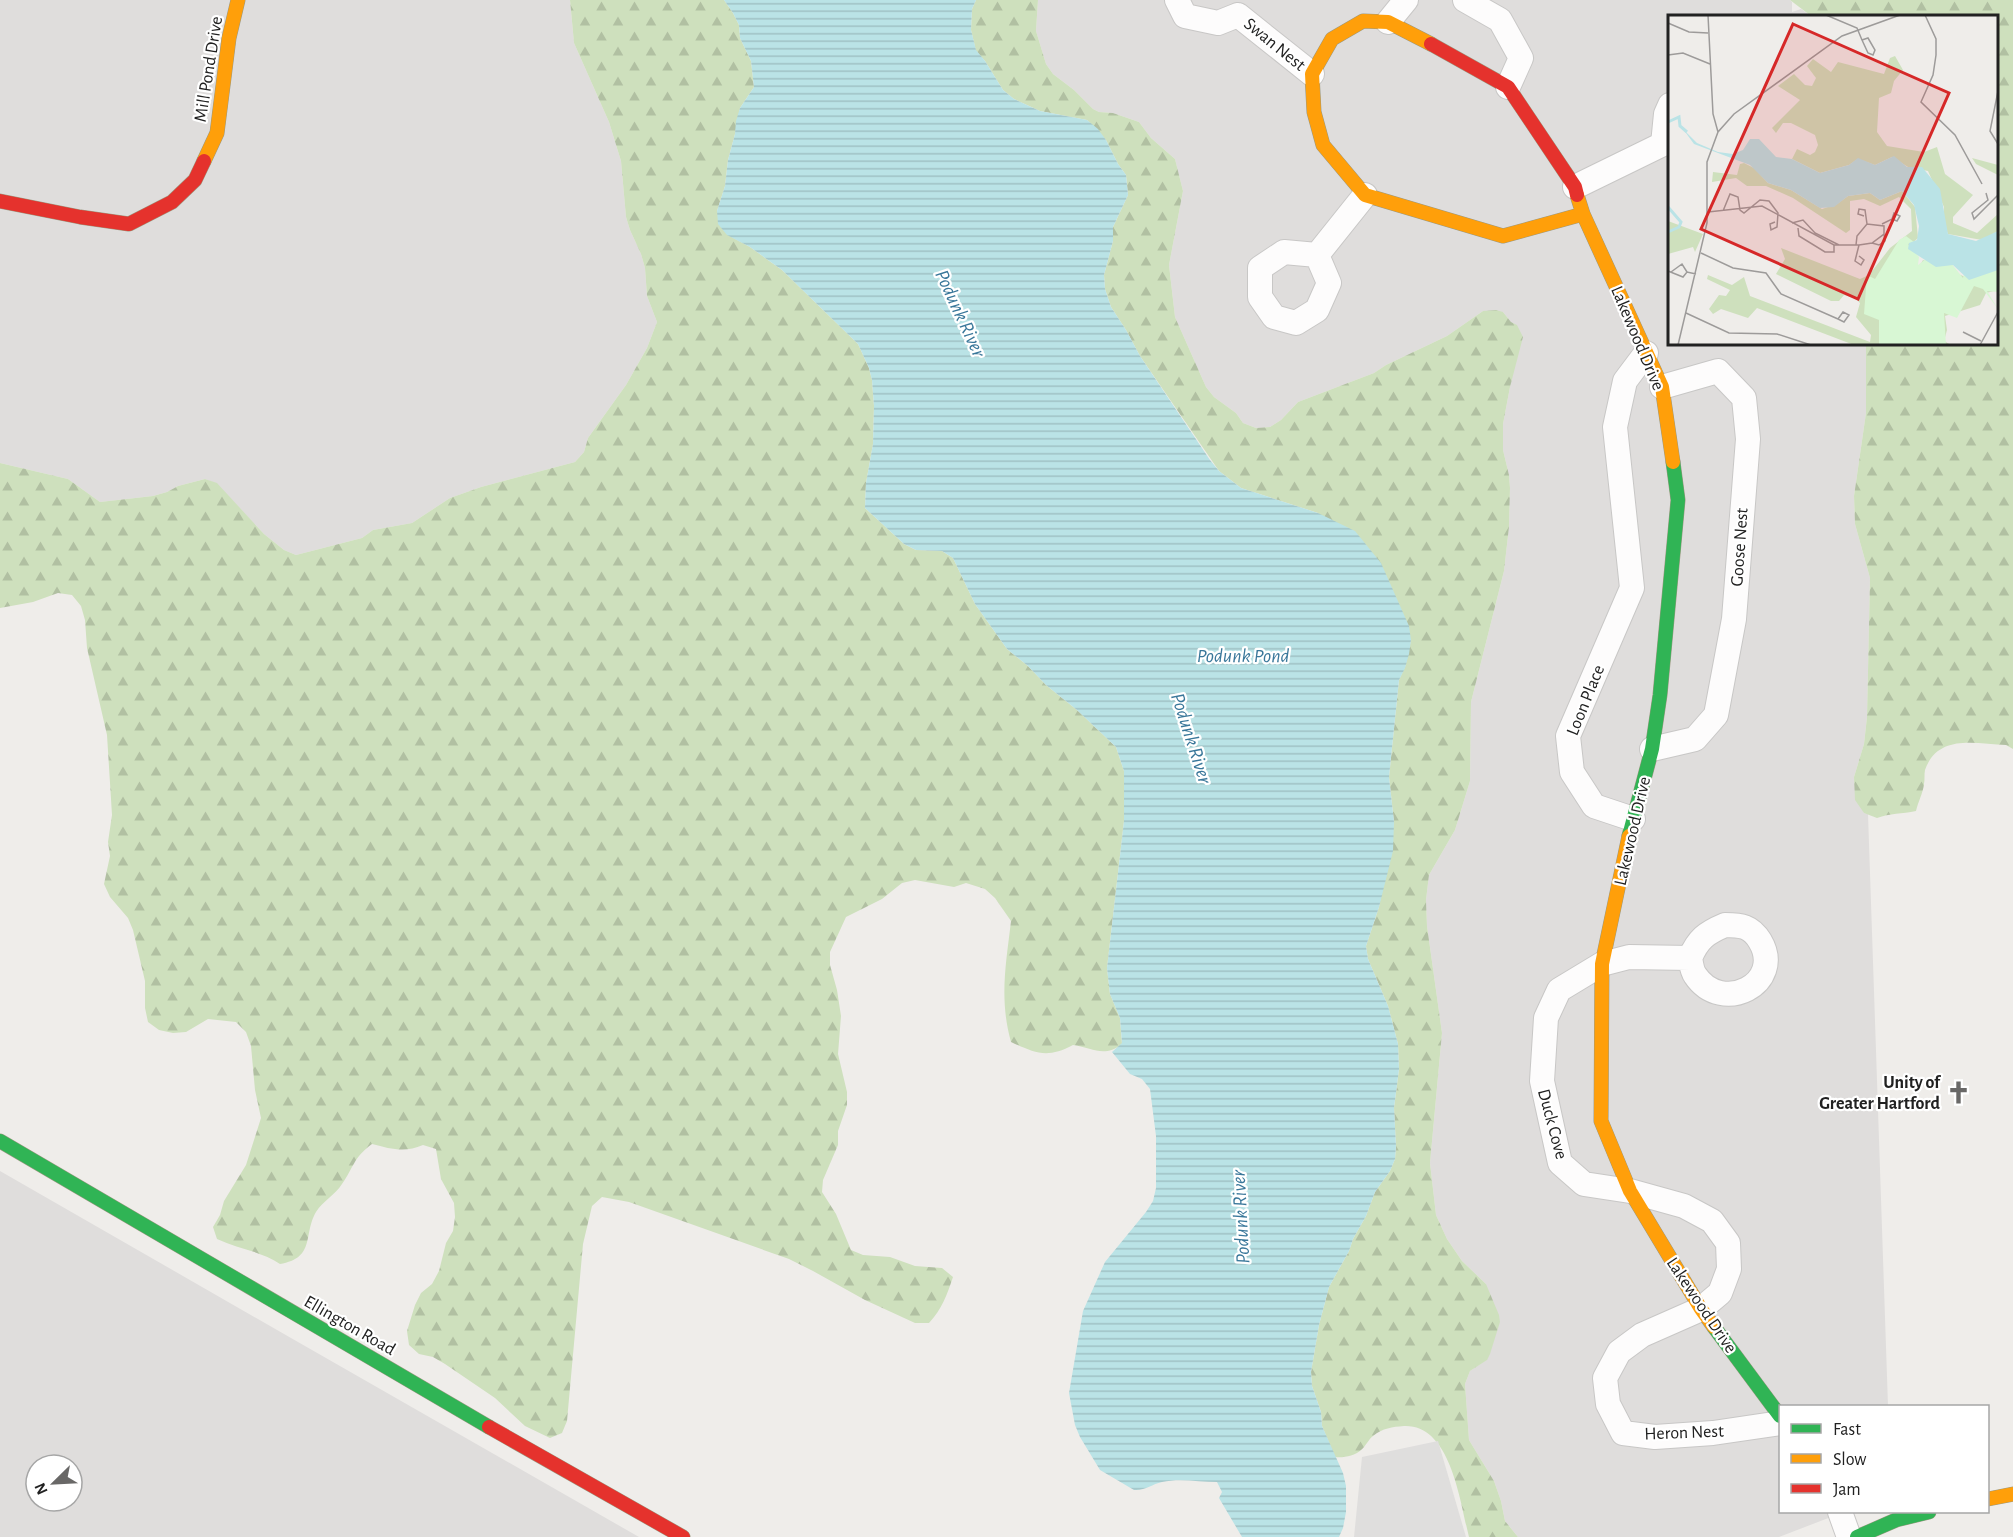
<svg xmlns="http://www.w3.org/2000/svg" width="2013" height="1537" font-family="'Alegreya Sans',sans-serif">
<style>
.residential{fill:#dfdddc;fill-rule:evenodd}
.forest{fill:url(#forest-firs)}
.parking{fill:#dfdedd}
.water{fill:url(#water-rules)}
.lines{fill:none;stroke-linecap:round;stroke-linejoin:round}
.street-casing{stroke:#c8c7c6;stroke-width:26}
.fast-casing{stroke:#9b9980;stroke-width:15}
.slow-casing{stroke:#9b9980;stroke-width:15}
.jam-casing{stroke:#9b9980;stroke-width:15}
.street{stroke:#fdfcfc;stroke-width:24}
.fast{stroke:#30b455;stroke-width:14}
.slow{stroke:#ff9f0a;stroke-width:14}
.jam{stroke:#e5322d;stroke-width:14}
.labels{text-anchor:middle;stroke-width:4.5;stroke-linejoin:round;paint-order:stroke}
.street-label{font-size:18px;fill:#212121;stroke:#fff}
.poi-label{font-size:18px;font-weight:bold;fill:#212121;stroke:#fff;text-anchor:end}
.water-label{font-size:20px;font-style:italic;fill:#39779a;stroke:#fff}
.inset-river{fill:none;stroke:#bae3e6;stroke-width:3}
.inset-road{fill:none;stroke:#9d9b9a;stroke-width:1.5}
.view{fill:#d62828;fill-opacity:0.15;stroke:#d62828;stroke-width:3}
.inset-edge{fill:none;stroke:#212121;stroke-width:3}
</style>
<defs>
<pattern id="forest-firs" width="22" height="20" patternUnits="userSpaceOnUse" patternTransform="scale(1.5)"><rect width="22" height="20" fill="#cee0bd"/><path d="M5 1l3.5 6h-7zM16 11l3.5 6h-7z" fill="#b1c0a2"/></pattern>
<pattern id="water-rules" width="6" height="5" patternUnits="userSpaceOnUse" patternTransform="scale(1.5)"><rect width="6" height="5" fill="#bae3e6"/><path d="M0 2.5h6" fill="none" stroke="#a0c2c5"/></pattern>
</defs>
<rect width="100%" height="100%" fill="#efedea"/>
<path class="residential" d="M0,0H570L574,43L609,122L621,161L626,217L630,230L641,254L645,268L647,296L657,322L647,348L626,385L588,438L584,452L575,462L481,487L450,498L412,523L373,530L362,538L296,555L284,550L264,534L217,484L205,479L178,486L167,492L153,496L100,502L68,479L0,463Z
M1038,0H1790L1792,2V12L1801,9L1811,16H1670V344H1866V413L1854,496L1855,524L1870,578L1867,717L1864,744L1854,777L1864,813L1868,814L1888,1406H1780V1512H1844L1779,1537H1518L1505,1521L1501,1501L1494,1481L1469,1440L1465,1384L1470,1371L1486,1360V1284L1462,1261L1447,1239L1436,1215L1430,1163L1442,1033L1427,926L1426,900L1429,875L1455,830L1470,781L1471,702L1504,571L1509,527L1510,488L1509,475L1503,450V424L1510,387L1517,326L1511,322L1503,312L1483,311L1447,336L1386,365L1374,373L1298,402L1281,420L1270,427L1256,428L1243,423L1236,413L1214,397L1206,387L1175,317L1169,265L1183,191L1175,159L1151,138L1139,122L1113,113L1099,112L1093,109L1074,90L1053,74L1046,64L1036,31Z
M0,1171L291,1338L639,1537H0ZM36,1465H72V1501H36Z"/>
<path class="forest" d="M570,0H724L733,13L739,25L740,38L751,61L754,87L740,108L735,134L728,160L725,186L717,211L728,235L750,247L782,270L858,344L869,368L872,380L874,406L873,444L866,483L865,508L904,544L916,550L942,551L953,558L975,604L1007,649L1028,666L1046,685L1077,710L1116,747L1124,771V821L1107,968L1110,994L1120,1018L1122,1044C1104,1058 1093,1048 1073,1045C1047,1059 1035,1053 1011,1042C999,999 1006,964 1011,921L995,898L985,889L966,883L954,887L915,880L902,883L882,899L846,917L830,952V965L837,990L841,1016L838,1054L847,1092V1105L838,1131V1145L823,1180L822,1192L836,1214L851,1250L863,1255L890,1257L915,1266L942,1268L953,1277C947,1295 942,1309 929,1323H915L865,1300L813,1271L789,1259L629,1202L602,1197L592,1206L583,1244L567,1421L562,1433L550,1438L525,1426L495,1398L445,1364L433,1357L419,1354L409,1345L407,1331L415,1305L421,1293L432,1284L439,1271L446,1243L453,1231L455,1217L454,1203L441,1179L436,1149L423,1145C405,1153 391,1149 372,1144C353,1158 354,1167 342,1184C335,1195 323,1201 316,1212C303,1234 316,1258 280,1264C261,1251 238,1249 217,1239L213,1227L220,1215L224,1201L246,1165L261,1118L255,1090L251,1046L246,1032L236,1022L208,1019L186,1032L173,1033L159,1030L148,1022L145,1008V981L133,930L128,918L110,897L104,884L110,856L108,842L112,815L107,735L87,648L85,620L81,606L72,595L58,593L33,602L0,608V463L68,479L100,502L153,496L167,492L178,486L205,479L217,483L264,534L284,550L296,555L362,538L373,530L412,523L450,498L481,487L575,462L584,452L588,438L626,385L647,348L657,322L647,296L645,268L641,254L630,230L626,217L621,161L609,122L574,43Z
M976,0H1038L1036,31L1046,64L1053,74L1074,90L1093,109L1099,112L1113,113L1139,122L1151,138L1175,159L1183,191L1169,265L1175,317L1206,387L1214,397L1236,413L1243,423L1256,428L1270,427L1281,420L1298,402L1374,373L1386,365L1447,336L1483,311L1496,310L1503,312L1511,322L1517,325L1523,337L1510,387L1503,424V450L1509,475L1510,488L1509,527L1504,571L1471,702L1470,781L1455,830L1429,875L1426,900L1427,926L1442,1033L1430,1163L1436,1215L1447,1239L1462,1261L1486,1284L1499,1315L1500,1322L1490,1354L1487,1360L1470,1371L1465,1384L1469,1440L1494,1481L1501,1501L1505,1521L1518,1537H1469C1460,1502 1451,1424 1404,1426C1392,1427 1383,1428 1373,1436C1368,1440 1366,1446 1361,1450C1355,1456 1343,1458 1335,1457L1322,1426L1321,1412L1312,1386L1311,1372L1319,1325L1329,1287L1349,1251L1353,1239L1366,1216L1375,1192L1390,1171L1395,1159L1396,1146L1394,1108L1399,1069L1398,1044L1388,1006L1368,959L1366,946L1379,907L1394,822L1389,777L1399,680L1405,667L1411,640L1318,513L1241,488L1219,471L1140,356L1126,330L1111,307L1105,289L1104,275L1113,241V227L1128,195L1126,175L1118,164L1106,140L1087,120L1040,111L1014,99L1003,90L985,61L976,51L971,30L972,9Z
M1790,0H2013V749L2006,745C1976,744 1938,733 1925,770C1924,775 1925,779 1924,784C1923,793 1918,802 1916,811C1902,814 1890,813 1877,818L1864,813L1855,800L1854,777L1864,744L1867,717L1870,578L1855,524L1854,496L1866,413V344H1996V16H1811Z"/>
<path class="parking" d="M1438,1441L1466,1537H1354L1362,1457Z"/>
<path class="water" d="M724,0H976L972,9L971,30L976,50L985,61L1003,90L1014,99L1040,111L1087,120L1098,129L1106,140L1118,164L1126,175L1128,195L1113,227V241L1104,275L1105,289L1111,307L1126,330L1140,356L1210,460L1219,471L1241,488L1318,513L1355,531L1381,563L1409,626L1411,640L1409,654L1405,668L1399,680L1389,777L1394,822L1393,851L1379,907L1366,946L1368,959L1388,1006L1398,1044L1399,1069L1394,1108L1396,1146L1395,1159L1390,1171L1375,1192L1366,1216L1353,1239L1349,1251L1329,1287L1319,1325L1311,1372L1312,1386L1321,1412L1322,1426L1343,1473L1346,1486V1512L1343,1528L1339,1537H1242L1219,1498L1222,1492L1217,1482C1199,1482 1180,1478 1162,1482C1152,1484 1145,1491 1134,1490L1100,1470L1080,1437L1075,1425L1069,1393L1083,1311L1105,1262L1146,1212L1153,1201L1156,1188V1136L1150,1089L1142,1079L1130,1074L1112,1052L1122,1043L1120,1018L1110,994L1107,968L1124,821V771L1116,747L1077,710L1046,685L1028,666L1007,649L975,604L953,558L942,551L916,550L904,544L865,508L866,483L873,444L874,406L872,380L869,368L858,344L782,270L750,247L727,235L718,224L717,211L725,186L728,160L735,134L736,121L740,108L754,87L751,61L740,38L739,25L733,13Z"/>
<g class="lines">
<defs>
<path id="street" d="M1177,0L1185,16L1218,23L1238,15
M1465,0L1500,20L1521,58L1508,87
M1238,15L1312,74
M1388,22L1406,0
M1663,144L1666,114L1670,105
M1575,187L1663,144
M1317,255L1329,283L1317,310L1296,323L1274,317L1260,297V268L1284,252L1317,255L1365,195
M1652,749L1695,739L1716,715L1734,619L1748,439L1744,398L1718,371L1662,387
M1633,819L1594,806L1572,772L1568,736L1632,588L1615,427L1625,381L1646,353
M1725,925C1741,925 1751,926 1760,941C1785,983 1722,1016 1695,975C1692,971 1691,963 1690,958C1698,939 1706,933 1725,925Z
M1690,958L1629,957L1602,964L1559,990L1546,1018L1542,1081L1560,1163L1584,1184L1630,1191L1684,1206L1712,1221L1728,1243L1729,1269L1720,1293L1701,1309L1642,1335L1619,1352L1605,1378L1608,1404L1623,1433L1655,1437L1713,1433L1780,1423
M1840,1512L1849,1537"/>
<path id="fast" d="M1629,836L1652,749L1660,695L1678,500L1673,462
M0,1141L489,1427
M1714,1327L1780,1416
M1857,1537L1896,1520L1929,1512"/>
<path id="slow" d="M1431,44L1388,22L1363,21L1332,39L1312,74L1314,112L1323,145L1365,195L1503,236L1583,214
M204,161L217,133L229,38L238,0
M1577,195L1583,214L1662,387L1673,462
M1629,836L1602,964L1601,1121L1630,1191L1701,1309L1714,1327
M1988,1499L2013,1494"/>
<path id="jam" d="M1431,44L1508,87L1575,187L1577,195
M0,201L80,217L129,224L172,202L195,180L204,161
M489,1427L683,1537"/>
</defs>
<use href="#street" class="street-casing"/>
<use href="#fast" class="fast-casing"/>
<use href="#slow" class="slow-casing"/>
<use href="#jam" class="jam-casing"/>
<use href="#street" class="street"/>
<use href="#fast" class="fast"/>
<use href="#slow" class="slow"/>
<use href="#jam" class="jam"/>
</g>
<defs>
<symbol id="church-bare" viewBox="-9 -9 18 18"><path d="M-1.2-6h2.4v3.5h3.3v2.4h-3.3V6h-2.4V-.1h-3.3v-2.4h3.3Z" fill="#696867" stroke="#fff" stroke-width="2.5" paint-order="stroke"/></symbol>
</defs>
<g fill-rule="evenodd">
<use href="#church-bare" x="1942" y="1076" width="33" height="33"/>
</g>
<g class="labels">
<g class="street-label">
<text transform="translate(1275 44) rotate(39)" y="6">Swan Nest</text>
<text transform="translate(208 69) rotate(-81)" y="6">Mill Pond Drive</text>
<text transform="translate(1638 338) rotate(67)" y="6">Lakewood Drive</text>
<text transform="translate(1739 547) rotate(-86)" y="6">Goose Nest</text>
<text transform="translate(1585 700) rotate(-68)" y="6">Loon Place</text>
<text transform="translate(1632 831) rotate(-77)" y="6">Lakewood Drive</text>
<text transform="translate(1553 1124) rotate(75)" y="6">Duck Cove</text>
<text transform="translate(1702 1305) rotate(56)" y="6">Lakewood Drive</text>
<text transform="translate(350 1325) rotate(30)" y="6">Ellington Road</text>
<text transform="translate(1684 1432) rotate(-2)" y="6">Heron Nest</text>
</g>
<g class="poi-label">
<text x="1940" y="1088">Unity of<tspan x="1940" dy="21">Greater Hartford</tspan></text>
</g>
<g class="water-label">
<text transform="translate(961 313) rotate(65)" y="7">Podunk River</text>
<text x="1243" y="662">Podunk Pond</text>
<text transform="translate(1192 738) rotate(72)" y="7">Podunk River</text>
<text transform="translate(1240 1217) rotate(-93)" y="7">Podunk River</text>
</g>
</g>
<g transform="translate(1668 15)">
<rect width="330" height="330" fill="#efedea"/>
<path d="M227,41L235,55L226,66L223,78L211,83L209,117L219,131L256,137L269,132L277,159L305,180L285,202V208L309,218L330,199V216L314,225L280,219L275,206L276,192L260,156L240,152L224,142L207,150L190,144L181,150L152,158L124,144L129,134L142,140L147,137L150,130L147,120L123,108H115L108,118L104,113L132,85L110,71L126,59L137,70L144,71L148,63L139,51L145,44L163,57L170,47L216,59L222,43ZM304,143L330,150V160L308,149ZM76,148L86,153L100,168L123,175L154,194L169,189L180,181L202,178L212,185L234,176L247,192L250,223L239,233L251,252L255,245L330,275L318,278L312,290L277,301L279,315L276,326L283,330H186L89,293L80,303L53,294L45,299L41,294L51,280L58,281L62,275L39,264L40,260L64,270L76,262L82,281L202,327L203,320L188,302L192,288L187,283L176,280L171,286H163L108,259L117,244L113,233L192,264L201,260L222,233L244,216L243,194L231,182L212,191L196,184L182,186V215L178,218L125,183L98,171H79L68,163L44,167L45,157L69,160L72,149ZM0,206L35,219L27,237L25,232L0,239Z" fill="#cee0bd"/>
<path d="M330,218V277L319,276L330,294L315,274L306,271L289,303L276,298L278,330H211V305L196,299L199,260L207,264L231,225L238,221L246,227L240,229L251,242L250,250L258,244L283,248L295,263L304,228Z" fill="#d8f7d4"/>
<path d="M15,114L29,128L50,137L65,139L75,135L82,124H91L108,142L124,144L152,158L181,150L190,143L207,150L226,141L239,152H254L272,174L280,219L308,226L330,216V255L301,265L285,250L268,252L240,234L241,228L249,225L251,211L246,190L234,176L212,185L202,178L180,181L166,192L152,193L123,175L100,168L82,150L26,129Z" fill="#bae3e6"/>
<path class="inset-river" d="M0,107L11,102L12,111L19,117M0,192L13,207L11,212L0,217"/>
<path class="inset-road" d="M40,0L45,99L50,117M158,0L189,13L194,25M257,0L268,24V40L265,60L253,87L287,120L314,169M0,8L21,17L40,18M200,23L207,35L205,40L200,38L194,25ZM330,30V62M0,40L15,38L42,49M330,76L322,116L330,129M318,178L320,185L304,198L306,204L330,180M55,196L62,179L70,182L72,195L76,198L92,185L101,186L110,198L109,212L103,215L102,209L107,207M40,197L94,191L166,230H191L204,228L216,219V211L199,209L189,221L188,230M196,201L190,199L191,194L197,195L199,209M124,208L135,205L147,218L171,230M214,209L224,204L229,206L232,201L226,198L224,204M130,213L131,221L157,237H166V230M204,228L211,230L217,226L216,219M191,230L187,246L193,250L196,245L191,241M33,238L65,253L98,258L113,279L170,304L176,307L181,300L175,297L170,304M0,256L15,262L19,257L28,259M3,257L14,249L19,257M18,298L61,318L109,319L143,330M295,317L313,326M10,330L39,208V147L50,117L66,99L174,21L232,0M312,330L330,297"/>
<path class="view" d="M125,9L281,78L190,284L33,214Z"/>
<rect width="330" height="330" class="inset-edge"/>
</g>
<rect x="1779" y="1405" width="210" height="108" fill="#ffffff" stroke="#a6a6a6" stroke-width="1.5"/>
<rect x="1791" y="1424" width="30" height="9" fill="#30b455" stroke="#a6a6a6" stroke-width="1.5"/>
<text x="1833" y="1435" font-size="18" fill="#212121">Fast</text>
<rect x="1791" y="1454" width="30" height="9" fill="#ff9f0a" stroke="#a6a6a6" stroke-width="1.5"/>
<text x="1833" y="1465" font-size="18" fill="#212121">Slow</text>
<rect x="1791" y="1484" width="30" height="9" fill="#e5322d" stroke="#a6a6a6" stroke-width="1.5"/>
<text x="1833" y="1495" font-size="18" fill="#212121">Jam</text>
<g transform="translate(54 1483) rotate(246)"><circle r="28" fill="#ffffff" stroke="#a6a6a6" stroke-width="1.5"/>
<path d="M0-4.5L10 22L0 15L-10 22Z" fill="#696867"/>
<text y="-9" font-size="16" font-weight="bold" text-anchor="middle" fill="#212121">N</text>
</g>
</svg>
